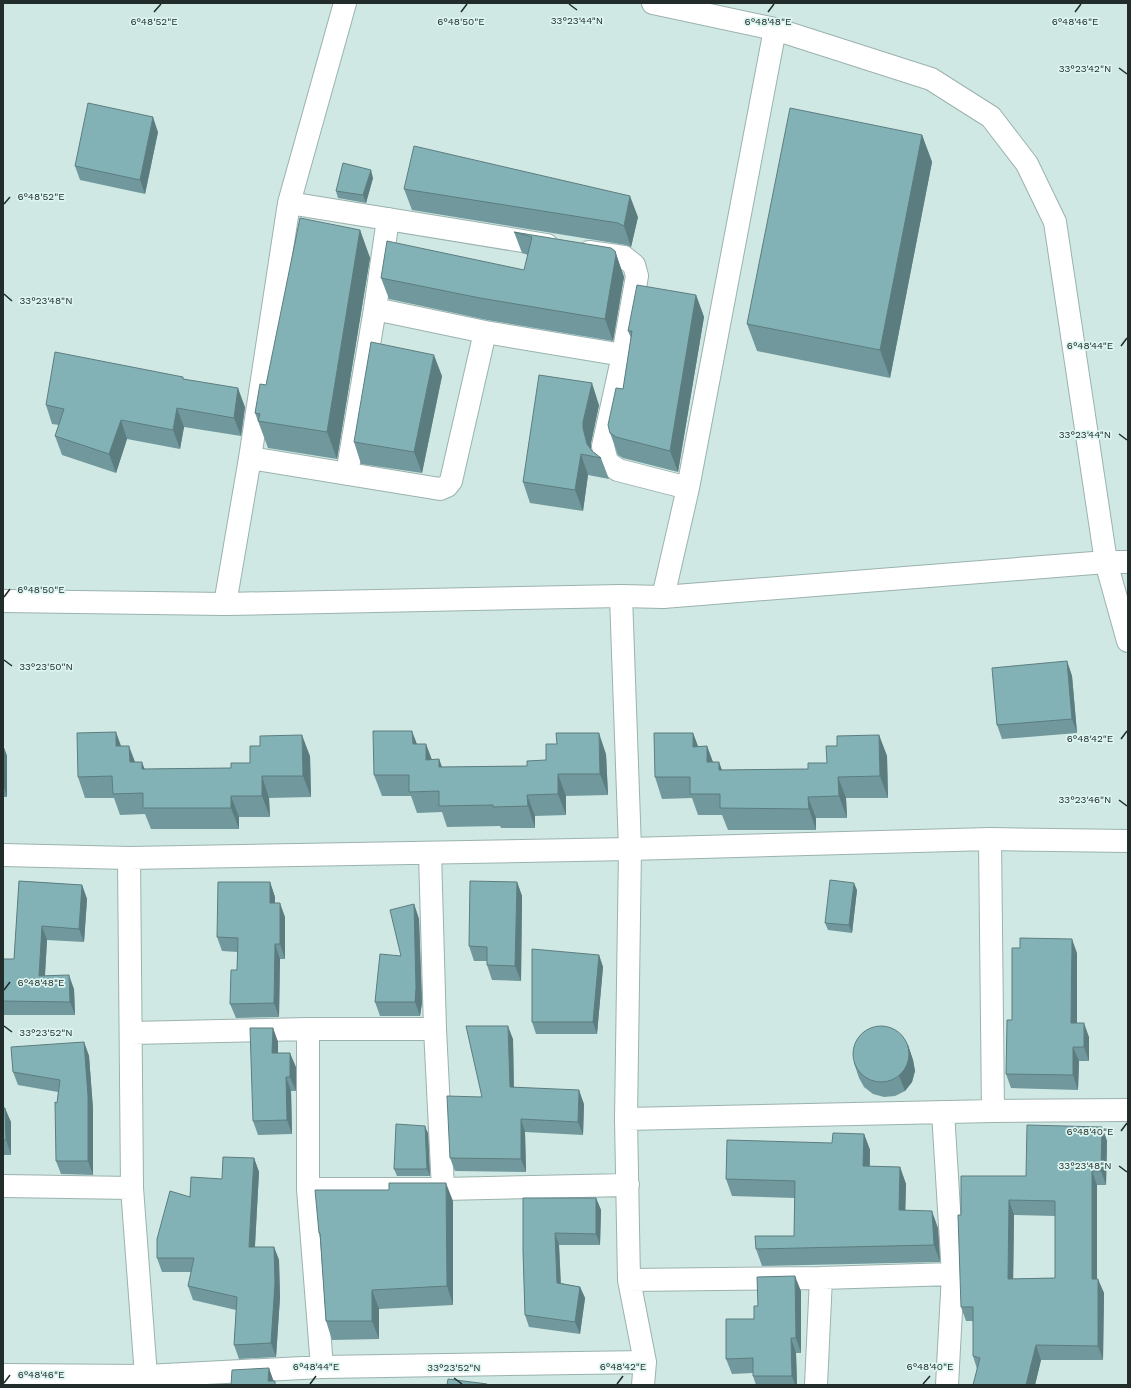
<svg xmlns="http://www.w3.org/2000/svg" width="1131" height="1388" font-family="'Work Sans',sans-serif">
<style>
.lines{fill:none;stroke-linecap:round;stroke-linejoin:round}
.minor-casing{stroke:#9bb2ae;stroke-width:24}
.tertiary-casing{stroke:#9bb2ae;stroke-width:24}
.secondary-casing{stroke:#9bb2ae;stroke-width:24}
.minor{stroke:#fff;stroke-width:22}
.tertiary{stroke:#fff;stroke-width:22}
.secondary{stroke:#fff;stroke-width:22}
.wall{fill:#71999d;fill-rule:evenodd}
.shaded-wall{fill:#5c7d7f}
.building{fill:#83b2b6;stroke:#5c7d7f;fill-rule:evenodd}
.ticks{fill:none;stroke:#222c2a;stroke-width:1.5}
.ticks-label{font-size:10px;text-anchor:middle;fill:#222c2a;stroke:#dcf5f0;stroke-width:3.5;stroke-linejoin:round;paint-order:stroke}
</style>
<rect width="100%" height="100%" fill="#cfe8e3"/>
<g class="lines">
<defs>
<path id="minor" d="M653,3L775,29L931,79L991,117L1027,164L1055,222L1106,562
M289,203L547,245
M388,219L375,309L485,332L623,355
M589,252L624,257L634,265L637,276L623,355L603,446L607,462L618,470L688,488
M250,458L440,489L447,486L451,481L485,332
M347,474L375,309
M621,596L630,849L626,1119L629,1280L645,1362L643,1385
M663,597L688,488L775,29
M225,604L250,458L289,203L345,3
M990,839L993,1111
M430,853L435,1029L443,1189
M3,855L129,858L630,849L990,839L1128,841
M129,858L132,1188L146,1376V1385
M308,1029V1189L322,1367
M131,1033L308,1029H435
M943,1112L953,1274L947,1385
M626,1119L993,1111L1128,1110
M3,1186L132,1188
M308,1189H443L628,1185
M821,1278L953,1274
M629,1280L821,1278L816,1385
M3,1375L146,1376L322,1367L645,1362"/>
<path id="tertiary" d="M1106,562L1128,641"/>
<path id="secondary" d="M3,601L225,604L621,596L663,597L1106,562H1128"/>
</defs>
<use href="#minor" class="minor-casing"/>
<use href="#tertiary" class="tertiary-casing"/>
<use href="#secondary" class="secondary-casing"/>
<use href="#minor" class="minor"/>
<use href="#tertiary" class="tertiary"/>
<use href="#secondary" class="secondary"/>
</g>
<path class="wall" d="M158,132L145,194L80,180L75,166Z
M922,135L932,162L890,378L757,351L747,324Z
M373,178L366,203L338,198L336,191Z
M404,189L638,217L631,247L626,245L412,210Z
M360,230L370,258L337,459L268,448L255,413L266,385Z
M514,232L615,251L624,277L613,341L487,320L389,299L381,278L524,270L528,255L522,253Z
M696,295L704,317L678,472L623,458L618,455L610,433L623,389L631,338L628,331Z
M442,376L422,473L361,464L354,442Z
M184,379L245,407L241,436L184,427L180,449L127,439L116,473L62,455L55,436L59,425L52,424L46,405Z
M599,405L591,443V449L592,451L601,458L609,479L588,475L583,511L530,503L523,482Z
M1067,661L1072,676L1077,733L1002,739L997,725Z
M693,733L698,747L707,746L713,762L722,770L808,769L827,763L837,746L879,735L887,756L888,798H846L847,818H816V830H728L722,815H698L692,798L662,799L655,777Z
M417,744L432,760L439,759L442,767L527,766L546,760L606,754L608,795L566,796V815L535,816V828H501L500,826L447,827L442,812L417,813L411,796H382L374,775Z
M3,745L7,756V797H3Z
M121,746L135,762L145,769L231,768L250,763L310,756L311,797L269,798L270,817H239V829H151L145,814L120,815L114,798H85L78,777Z
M19,881L82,885L87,899L84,942L47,940L45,976L74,989L75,1015H3V959H14Z
M270,882L275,897V903L285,917V959H280L279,1017L236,1018L230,1004L237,970L238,952L222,951L217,937Z
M517,882L522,896L521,981L492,980L487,965V961H474L469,946Z
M857,890L852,933L828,930L825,923Z
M414,904L419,919L422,1003L420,1016H380L375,1002L401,956Z
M1077,953V1023L1089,1037V1061H1079L1078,1090L1011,1088L1006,1074L1012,1020Z
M599,955L603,967L597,1034H536L532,1022Z
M273,1028L278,1042V1053L296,1067V1091H291L292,1134L258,1135L253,1121Z
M513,1039L514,1087L584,1104L583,1135L525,1132L526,1172L455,1171L450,1158Z
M84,1042L89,1056L93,1109V1175L61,1174L56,1161L57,1103L58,1092L18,1085L13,1072Z
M908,1045L913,1060L915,1071L912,1082L905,1091L895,1096L884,1097L873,1094L864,1087L859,1078L854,1063Z
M3,1108L11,1122V1155H3Z
M1102,1127L1107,1141L1106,1185H1097V1279L1104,1293L1103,1360H1041L1035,1385H973L977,1369L973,1356V1321H966L961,1307V1215L1026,1176ZM1014,1215L1055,1216V1278L1013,1279Z
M428,1133L430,1176H397L394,1169Z
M864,1134L870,1150V1167H900L906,1184L905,1210L938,1228L940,1262L762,1266L756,1249L794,1236L795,1198L732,1196L726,1179L832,1143Z
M254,1158L259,1172L255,1247H274L279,1260L280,1297L276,1357L239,1359L234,1345L236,1310L193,1300L188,1286L191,1272H162L157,1258L190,1197L222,1179Z
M596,1198L601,1210L600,1245H559L561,1283L580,1287L585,1298L580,1334L529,1327L525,1315L523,1251Z
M453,1201V1305L379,1309V1339L332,1340L326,1321L320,1238L319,1233Z
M801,1291V1353H796L797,1385H756L753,1376V1373L732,1374L726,1359L754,1319L758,1306Z"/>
<path class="shaded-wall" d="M153,117L158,132L145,194L140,180Z
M922,135L932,162L890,378L880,350Z
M371,170L373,178L366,203L363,195Z
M630,196L638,217L631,247L624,226Z
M360,230L370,258L337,459L327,432Z
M615,251L624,277L613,341L605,319Z
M696,295L704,317L678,472L670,451Z
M434,355L442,376L422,473L414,452Z
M592,383L599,405L591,443V449L587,444L583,428V422Z
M238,388L245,407L241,436L234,418Z
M177,408L184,427L180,449L173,430Z
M121,420L127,439L116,473L109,454Z
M581,454L588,475L583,511L575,490Z
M1067,661L1072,676L1077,733L1072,719Z
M412,731L420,752L413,744Z
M116,732L124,754L116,746Z
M599,733L606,754L608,795L600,774Z
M693,733L701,754L693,747Z
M302,735L310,756L311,797L303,776Z
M879,735L887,756L888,798L880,776Z
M426,744L434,765L426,760Z
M3,745L7,756V797L3,785Z
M129,746L137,767L130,762Z
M707,746L715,768L707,762Z
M439,759L447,781L439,767Z
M142,762L150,783L142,769Z
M719,762L727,783L719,770Z
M558,774L566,796V815L558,794Z
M262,776L269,798L270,817L262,796Z
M838,777L846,798L847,818L839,796Z
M527,795L535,816V828L528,806Z
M231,796L239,817V829L231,808Z
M808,797L816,818V830L809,809Z
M270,882L275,897V917L270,903Z
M517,882L522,896L521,981L515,966Z
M854,883L857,890L852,933L849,925Z
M82,885L87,899L84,942L79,929Z
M280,903L285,917V959L280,944Z
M414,904L419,919L422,1003L420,1016L415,1002Z
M42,926L47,940L44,990L39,976Z
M1072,939L1077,953V1037L1071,1023Z
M275,944L280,959L279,1017L274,1003Z
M599,955L603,967L597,1034L593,1022Z
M69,975L74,989L75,1015L70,1002Z
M1084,1023L1089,1037V1061L1084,1047Z
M508,1026L513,1039L514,1100L510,1087Z
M273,1028L278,1042V1067L272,1053Z
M84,1042L89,1056L93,1109V1175L88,1161Z
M908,1045L913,1060L915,1071L912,1082L905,1091L899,1076Z
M1073,1047L1079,1061L1078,1090L1073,1075Z
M290,1053L296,1067V1091L290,1077Z
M286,1077L291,1091L292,1134L287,1120Z
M579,1090L584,1104L583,1135L578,1122Z
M5,1108L11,1122V1155L6,1140Z
M521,1119L525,1132L526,1172L521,1159Z
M425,1126L428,1133L430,1176L427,1169Z
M1102,1127L1107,1141L1106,1185L1101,1171Z
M864,1134L870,1150L869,1183L863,1166Z
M254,1158L259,1172L254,1261L249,1247Z
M900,1167L906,1184L905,1227L899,1210Z
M1092,1171L1097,1185V1293L1092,1279Z
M446,1183L453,1201V1305L447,1286Z
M596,1198L601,1210L600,1245L596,1234Z
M1009,1200L1014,1215L1013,1293L1008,1279Z
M932,1211L938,1228L940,1262L934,1245Z
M555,1233L559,1245L561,1294L557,1283Z
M274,1247L279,1260L280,1297L276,1357L271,1343Z
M795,1276L801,1291V1353L796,1338Z
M1098,1279L1104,1293L1103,1360L1098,1346Z
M580,1287L585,1298L580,1334L575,1322Z
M372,1290L379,1309V1339L372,1321Z
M791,1338L796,1353L797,1385H795L792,1376Z
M1036,1345L1041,1360L1035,1385H1026Z
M269,1368L274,1382L268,1381Z"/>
<path class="building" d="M88,103L153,117L140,180L75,166Z
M790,108L922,135L880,350L747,324Z
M414,146L630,196L624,226L618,223L404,189Z
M343,163L371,170L363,195L336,191Z
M300,218L360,230L327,432L258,421L260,414L255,413L260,384L266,385Z
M514,232L611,248L615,251L616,255L605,319L480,298L381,278L387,241L524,270L532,237Z
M637,285L696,295L670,451L616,437L610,433L608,425L616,388L623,389L632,331H628Z
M371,342L434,355L414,452L354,442Z
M55,352L183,377V379L238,388L234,418L177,408L173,430L121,420L109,454L55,436L64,409L46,405Z
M539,375L592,383L583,422V428L587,444L592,451L601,458L581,454L575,490L523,482Z
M1067,661L1072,719L997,725L992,668Z
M373,731H412L413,744H426V760L439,759V767L527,766V761L546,760V744H557L556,733H599L600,774H558V794L527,795L528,806L493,807V805L439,806V791L409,792V775H374Z
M116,732V746H129L130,762H142V769L231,768V763H250V746H260V736L302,735L303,776H262V796H231V808H143V793L113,794L112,776L78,777L77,733Z
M654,733H693V747L707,746V762H719V770L808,769V763H827L826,746H837V736L879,735L880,776L838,777L839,796L808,797L809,809L720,808V794H690V777H655Z
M830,880L854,883L849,925L825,923Z
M19,881L82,885L79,929L42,926L39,976L69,975L70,1002L3,1001V959H14Z
M470,881L517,882L515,966L487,965V947L469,946Z
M218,882H270V903H280V944H275L274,1003L230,1004L231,970H237L238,938L217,937Z
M414,904L416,988L415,1002H375L380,954L401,956L390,910Z
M1020,938L1072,939L1071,1023H1084V1047H1073V1075L1006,1074L1007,1020H1012V948H1020Z
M532,949L599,955L593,1022H532Z
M853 1054a28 28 0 1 1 56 0a28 28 0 1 1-56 0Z
M466,1026H508L510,1087L579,1090L578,1122L521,1119V1159L450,1158L447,1096L482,1097Z
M250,1028H273L272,1053H290V1077H286L287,1120L253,1121Z
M84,1042L88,1096V1161H56L55,1102L57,1103L60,1080L13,1072L11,1047Z
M3,1108H5L6,1140H3Z
M396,1124L425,1126L427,1169H394Z
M1027,1125L1102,1127L1101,1171H1092V1279H1098V1346L1036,1345L1026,1385H973L980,1358L973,1356V1307H961L958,1215H961V1176H1026ZM1009,1200L1055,1201V1278L1008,1279Z
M833,1133L864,1134L863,1166L900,1167L899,1210L932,1211L934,1245L756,1249L755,1236H794L795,1181L726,1179L727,1140L832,1143Z
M223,1157L254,1158L249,1247H274L275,1283L271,1343L234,1345L237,1297L188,1286L194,1258H157V1239L170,1191L190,1197L191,1177L222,1179Z
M389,1183H446L447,1286L372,1290V1321H326L320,1233H319L315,1190H389Z
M523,1198H596V1234L555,1233L557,1283L580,1287L575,1322L525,1315L523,1251Z
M795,1276L796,1338H791L792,1376H753V1358L726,1359V1319H754V1306H758L757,1277Z
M269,1368L268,1381H275V1385H231L232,1370Z
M448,1379L487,1384V1385H447Z"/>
<path class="ticks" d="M569,4L577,10M154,12L161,4M461,12L467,4M768,12L774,4M1075,12L1081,4M1119,68L1127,74M4,204L10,197M4,294L12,301M1121,346L1127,338M1119,434L1127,440M4,597L10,589M4,660L12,666M1121,739L1127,731M1119,800L1127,806M4,990L10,982M4,1026L12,1032M1121,1131L1127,1123M1119,1166L1127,1172M454,1378L462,1384M4,1383L10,1375M310,1384L316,1376M617,1384L623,1376M923,1384L930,1376"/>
<g class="ticks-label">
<text x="577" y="24">33°23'44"N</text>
<text x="461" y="25">6°48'50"E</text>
<text x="1075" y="25">6°48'46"E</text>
<text x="154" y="25">6°48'52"E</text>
<text x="768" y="25">6°48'48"E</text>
<text x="1085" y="72">33°23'42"N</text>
<text x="41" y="200">6°48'52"E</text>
<text x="46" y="304">33°23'48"N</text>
<text x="1090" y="349">6°48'44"E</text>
<text x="1085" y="438">33°23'44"N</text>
<text x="41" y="593">6°48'50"E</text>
<text x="46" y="670">33°23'50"N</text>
<text x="1090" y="742">6°48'42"E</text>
<text x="1085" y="803">33°23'46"N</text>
<text x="41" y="986">6°48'48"E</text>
<text x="46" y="1036">33°23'52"N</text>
<text x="1090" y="1135">6°48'40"E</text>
<text x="1085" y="1169">33°23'48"N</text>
<text x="316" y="1370">6°48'44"E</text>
<text x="623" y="1370">6°48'42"E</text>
<text x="930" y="1370">6°48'40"E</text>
<text x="454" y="1371">33°23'52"N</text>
<text x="41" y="1378">6°48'46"E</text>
</g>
<rect width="1131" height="1388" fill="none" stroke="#222c2a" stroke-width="8"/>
</svg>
